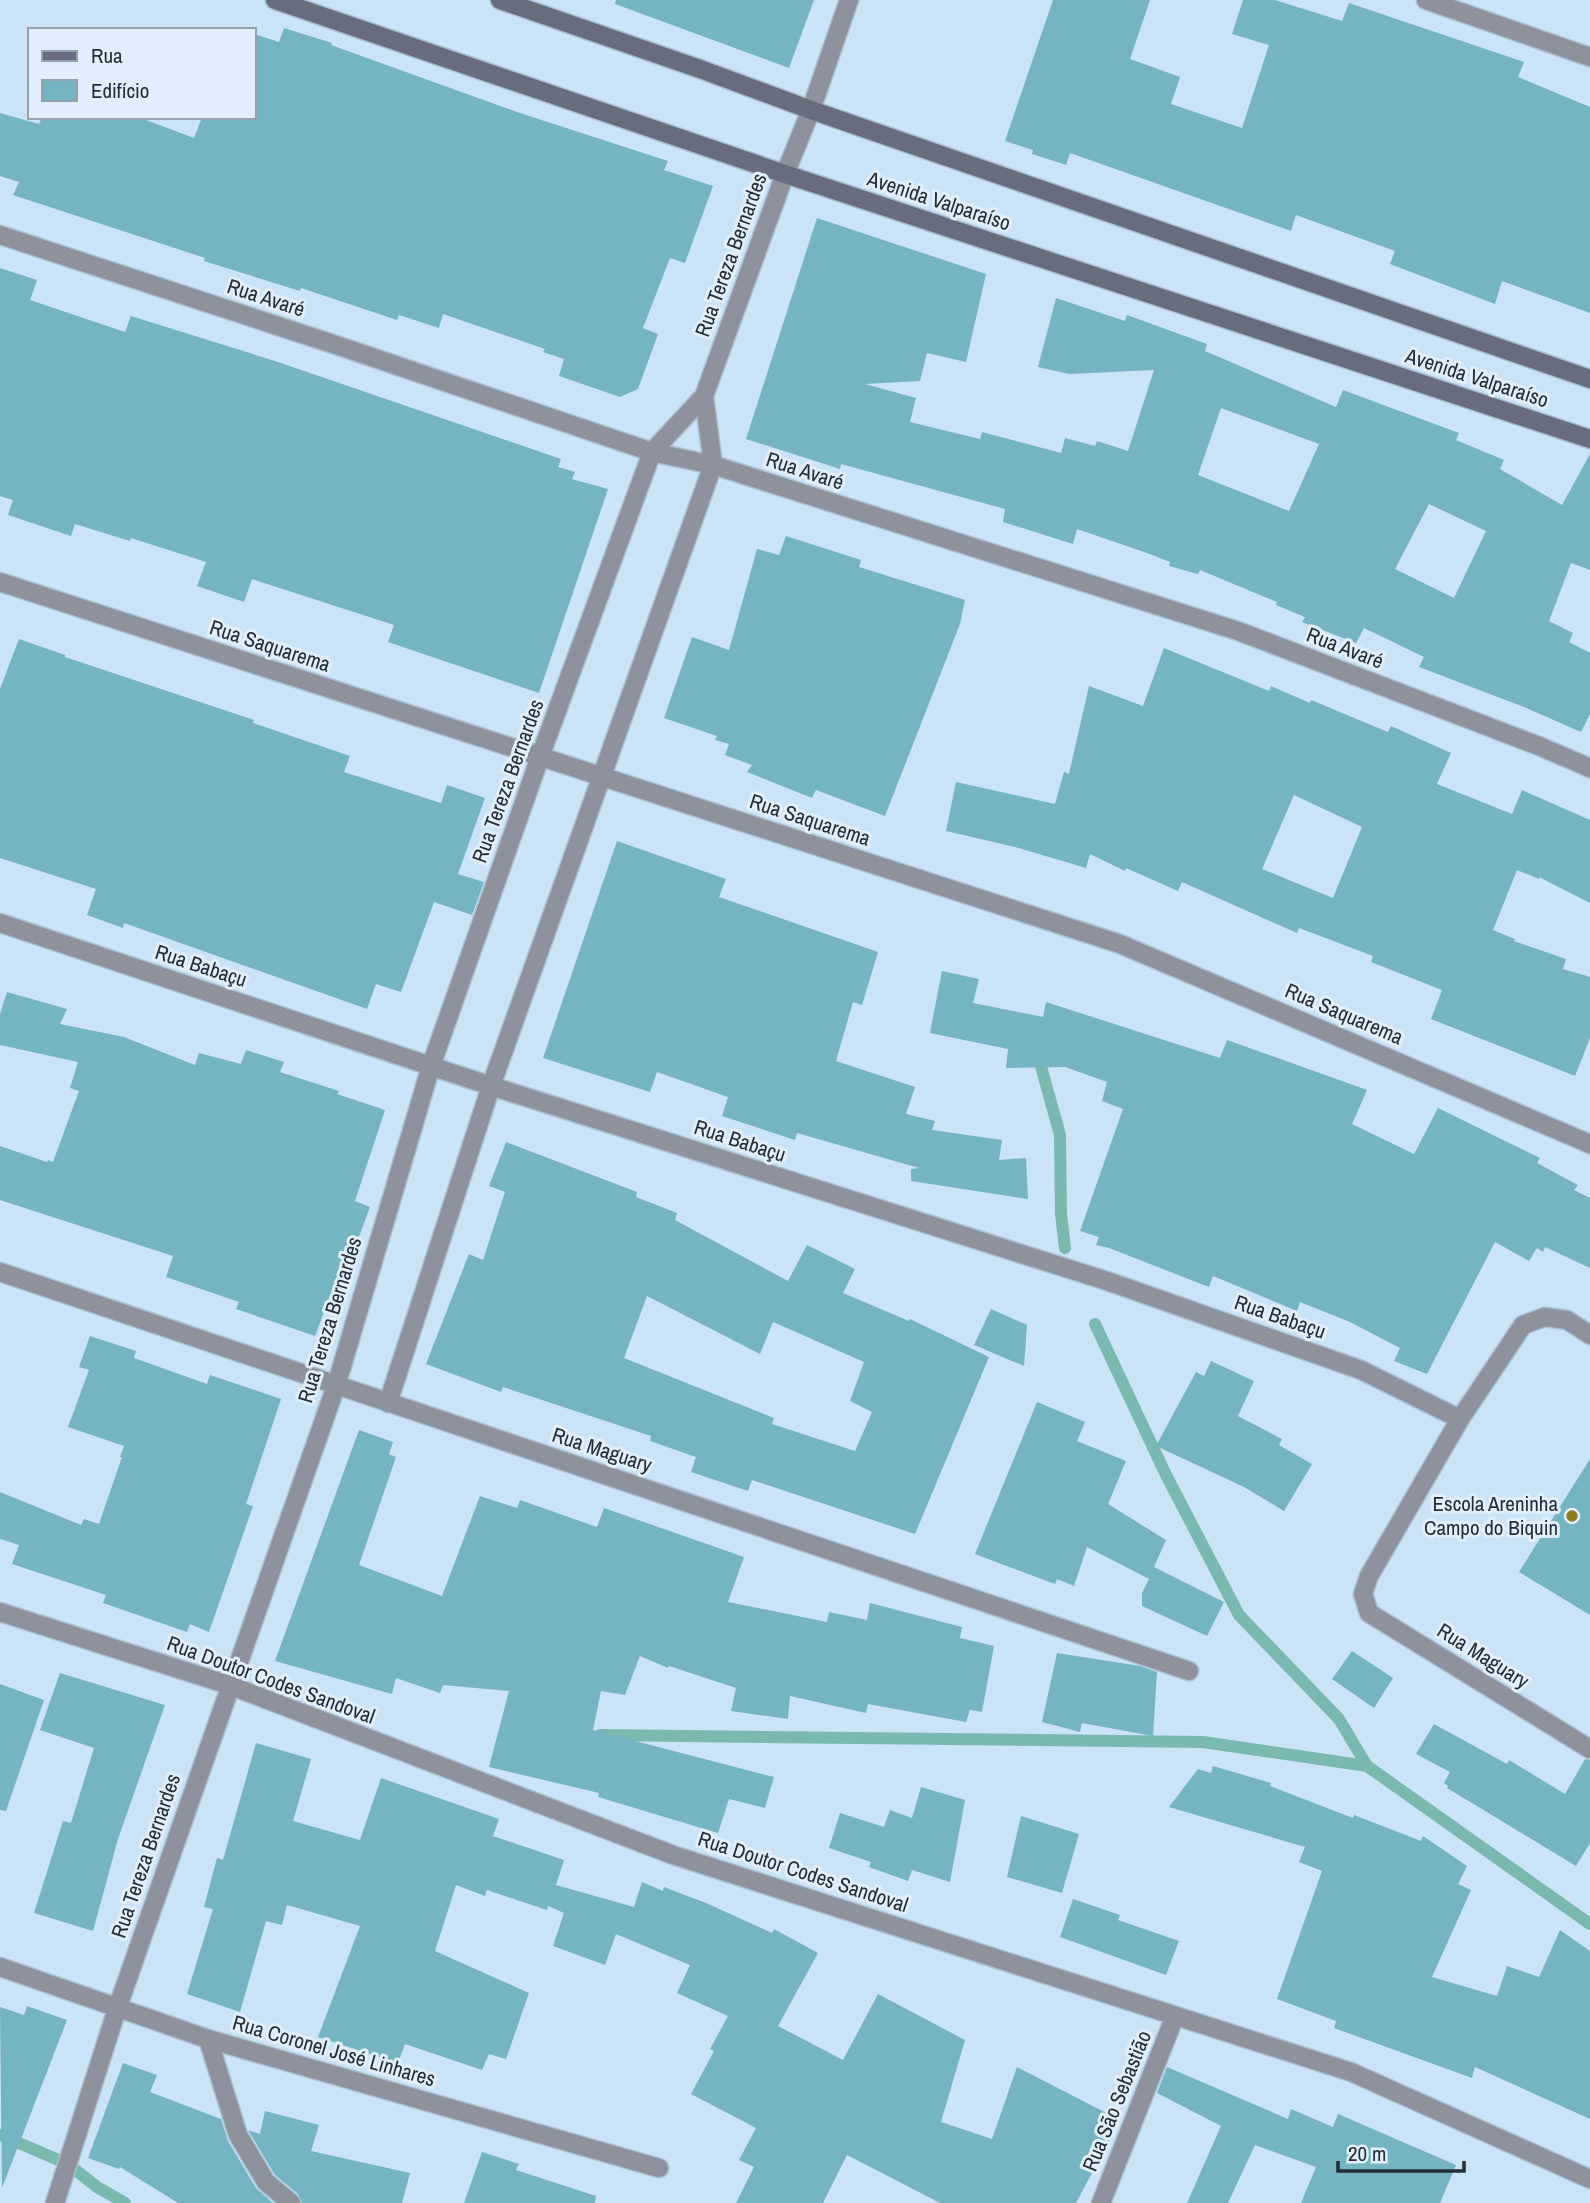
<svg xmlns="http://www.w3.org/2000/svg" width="1590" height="2203" font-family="'Archivo Narrow',sans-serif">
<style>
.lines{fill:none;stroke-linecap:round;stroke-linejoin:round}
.stream{stroke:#79b9af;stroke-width:12}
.building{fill:#75b4c1;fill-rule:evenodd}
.minor-casing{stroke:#a9bfd0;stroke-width:21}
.secondary-casing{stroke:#a9bfd0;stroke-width:21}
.minor{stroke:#8e929d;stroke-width:18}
.secondary{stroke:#686d7d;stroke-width:18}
.poi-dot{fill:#907d23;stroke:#e0effb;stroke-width:2.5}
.labels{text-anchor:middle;stroke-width:6;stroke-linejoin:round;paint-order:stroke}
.street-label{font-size:21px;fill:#242d35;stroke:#e0effb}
.poi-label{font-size:21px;fill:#242d35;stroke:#e0effb;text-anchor:end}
</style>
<rect width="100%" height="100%" fill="#cae3f7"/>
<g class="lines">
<path class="stream" d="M1037,1052L1060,1135L1061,1214L1065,1248
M1095,1324L1166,1475L1239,1615L1339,1719L1367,1766L1590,1924
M600,1735L1203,1742L1367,1766
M0,2135L68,2164L97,2187L125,2203"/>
</g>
<path class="building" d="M616,0H814L789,68L615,4Z
M1053,0H1150L1130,59L1180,77L1171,104L1242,128L1269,45L1232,34L1243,0H1275L1342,21L1349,3L1524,62L1518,77L1590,107V313L1502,281L1495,304L1390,264L1395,251L1296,215L1291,231L1070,153L1066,165L1032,154L1033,150L1005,141Z
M284,28L332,43L331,45L520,113L668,161L664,170L713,186L685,263L670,258L643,328L658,334L638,389L620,397L559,376L564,359L543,352L545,349L443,314L439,328L399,315L397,320L301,288L300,291L204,261L205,258L13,195L19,182L0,176V113L39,124L42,117H138L194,138L202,117H254V34L279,42Z
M817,218L986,274L966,362L927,353L920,381L865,384L916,398L910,422L980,439L982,432L1061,453L1065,438L1095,446L1097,441L1128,451L1154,370L1069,374L1038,367L1056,298L1125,321L1127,315L1207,344L1205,351L1336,407L1343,390L1459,433L1456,440L1504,460L1500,469L1562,505L1590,454V570L1571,563L1549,621L1573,633L1569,642L1590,653V714L1581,732L1524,707L1419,667L1424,657L1364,628L1356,643L1302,622L1305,617L1276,605L1277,602L1200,570L1198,574L1169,566L1170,562L1147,553L1077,529L1073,544L1003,522L1005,509L841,464L840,469L746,439ZM1221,408L1319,444L1289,511L1198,475ZM1429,504L1486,531L1454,598L1395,569Z
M0,268L37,280L30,300L125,332L131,316L275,361L561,459L558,467L575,472L572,479L608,489L539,693L388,642L394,625L252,579L244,602L197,586L206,562L131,538L130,541L75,524L71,536L8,515L13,500L0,496Z
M786,536L861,560L859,567L965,600L960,624L885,816L816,790L812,798L747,772L752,765L725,755L729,744L715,740L717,736L664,718L692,637L729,650L757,549L779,555Z
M19,639L65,655V657L254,720L253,723L350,756L344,772L441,803L447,785L485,798L458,874L484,882L472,915L434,902L401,992L376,984L367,1009L124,923L123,928L87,915L96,889L0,858V689Z
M1164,648L1269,691L1271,686L1310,703L1311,700L1388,732L1391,726L1451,753L1437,784L1512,814L1522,790L1590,820V903L1539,877V879L1517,870L1493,930L1515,939L1514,941L1566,959L1563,969L1590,977V1038L1575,1076L1431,1019L1442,990L1371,962L1373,956L1299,928L1297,933L1182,882L1178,891L1126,868L1125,871L1090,854L1086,868L1015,847L946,831L956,782L1055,804L1064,772L1069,774L1089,686L1143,706ZM1294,795L1362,827L1333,898L1262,869Z
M617,841L726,879L719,897L878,952L862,1005L853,1002L836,1061L915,1087L906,1114L935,1121L932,1130L1002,1140L999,1160L1026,1158L1028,1199L911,1181V1169L919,1168L797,1133L795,1140L722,1116L728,1097L657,1072L650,1092L543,1058Z
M942,971L979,979L973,1003L1043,1017L1046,1002L1220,1058L1227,1040L1367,1090L1352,1124L1414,1154L1438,1108L1540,1158L1537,1163L1578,1185L1574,1190L1590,1198V1268L1545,1247L1543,1252L1537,1248L1529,1261L1495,1242L1427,1374L1394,1361L1400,1348L1350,1322L1300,1302L1297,1311L1213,1276L1209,1287L1109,1248L1096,1245L1099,1237L1080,1231L1123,1109L1102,1101L1107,1082L1065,1067L1006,1068L1008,1049L930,1033Z
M7,992L67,1009L60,1024L124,1037L195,1065L199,1053L241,1064L246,1050L284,1062L280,1072L339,1091L337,1094L385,1110L355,1201L370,1207L349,1264L343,1261L315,1336L236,1309L239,1302L166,1277L173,1256L0,1200V1146L47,1162L48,1160L53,1162L79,1091L70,1088L78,1062L0,1045V1014Z
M506,1142L637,1192L636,1197L677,1213L675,1220L788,1281L807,1245L855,1269L843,1293L909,1321L910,1319L989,1357L915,1534L752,1480L748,1491L691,1472L696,1457L650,1441L651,1436L503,1387L501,1392L426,1364L469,1254L483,1260L505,1192L489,1186ZM647,1296L760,1354L773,1322L864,1362L850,1401L872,1412L855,1451L772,1424L774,1418L624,1358Z
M991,1309L1027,1325L1024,1366L974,1345Z
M90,1336L136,1351L134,1358L207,1384L210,1375L281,1399L246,1504L253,1506L209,1632L190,1624L187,1632L103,1603L106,1595L12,1564L19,1545L0,1539V1492L81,1525L84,1519L99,1524L122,1457H120L124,1446L68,1427L89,1370L79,1367Z
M1211,1361L1254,1381L1238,1416L1282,1439L1279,1445L1312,1464L1284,1511L1244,1487L1156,1446L1196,1372L1204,1376Z
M1037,1402L1085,1422L1077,1441L1126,1461L1108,1504L1166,1540L1154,1567L1224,1602L1207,1636L1142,1606V1593L1149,1579L1087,1547L1074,1586L1057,1579L1055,1584L975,1554Z
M359,1430L393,1442L389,1454L396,1457L359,1565L442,1596L480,1496L517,1508L520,1500L597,1527L604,1508L744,1557L728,1602L827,1622L829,1612L867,1620L870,1603L962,1627L960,1638L994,1646L982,1712L970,1710L966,1722L868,1704L866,1713L790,1696L788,1719L731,1711L736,1688L669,1666L668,1668L640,1656L625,1695L601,1691L593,1730L774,1777L765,1808L729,1799L718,1833L598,1797L599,1793L489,1767L509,1691L443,1685L440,1693L396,1678L392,1694L275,1661Z
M1590,1459V1615L1519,1572Z
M1352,1651L1393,1678L1374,1708L1332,1679Z
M1057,1653L1140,1666L1157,1672L1153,1736L1082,1723L1080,1732L1042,1722Z
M60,1673L165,1705L118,1839L93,1931L34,1913L63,1821L71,1823L94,1748L40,1730Z
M0,1684L44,1700L6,1811L0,1810Z
M1434,1724L1507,1764L1509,1760L1565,1794L1585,1759L1590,1760V1843L1576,1866L1447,1788L1448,1786L1444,1783L1450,1772L1416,1754Z
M256,1743L311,1759L293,1821L360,1840L381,1778L499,1819L493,1836L564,1860L556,1885L634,1907L642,1882L663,1891L664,1887L706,1903L772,1933L774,1929L818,1953L778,2026L843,2060L878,1994L965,2040L941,2122L992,2139L1017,2067L1120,2120L1076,2203H940L847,2155L823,2203H736L754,2167L739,2160L756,2128L691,2094L714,2051L710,2049L728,2016L677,1993L690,1965L616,1934L605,1965L553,1946L564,1913L548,1906L547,1910L487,1890L485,1896L456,1885L435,1951L529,1993L506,2059L489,2054L482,2070L405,2044L398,2063L318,2037L360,1926L287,1905L282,1925L266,1921L240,2012L187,1994L213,1909L204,1907L217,1858L223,1860Z
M1213,1766L1271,1783L1270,1786L1353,1818L1354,1815L1421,1841L1423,1836L1467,1866L1458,1884L1471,1890L1432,1977L1497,1996L1507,1966L1539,1977L1560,1930L1590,1951V2119L1475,2067L1472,2078L1334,2028L1336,2021L1277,1999L1322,1871L1299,1862L1305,1847L1169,1807L1198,1769L1211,1773Z
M921,1787L965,1800L950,1882L912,1870L908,1881L869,1867L871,1862L829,1848L840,1813L884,1827L890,1810L912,1818Z
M1021,1816L1079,1834L1062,1893L1007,1877Z
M1073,1899L1120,1915L1118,1920L1179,1941L1166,1975L1060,1937Z
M27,2006L67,2020L2,2188L0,2007L24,2015Z
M123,2063L157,2075L150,2092L221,2119L228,2141L256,2188L273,2203H178L120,2167L119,2169L88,2158Z
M1167,2067L1288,2119L1291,2109L1333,2127L1338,2114L1456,2165L1440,2203H1301L1316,2167L1255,2145L1228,2203H1187L1221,2126L1157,2093Z
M265,2111L319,2125L311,2151L410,2173L402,2203H302L298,2194L275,2175L248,2130L260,2134Z
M482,2152L519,2164L516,2170L596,2196L595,2203H464Z"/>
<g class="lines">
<defs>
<path id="minor" d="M1426,0L1590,57
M0,235L339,346L652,452L713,465L1238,631L1539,746L1590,768
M0,582L1120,944L1590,1144
M0,923L491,1086L1107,1281L1361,1370L1460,1419
M0,1272L1189,1671
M1590,1335L1567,1320L1545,1317L1523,1325L1460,1419L1369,1576L1363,1594L1369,1613L1590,1749
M388,1403L491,1086L713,465L704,396L785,174L811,110L849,0
M0,1612L229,1685L673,1855L1351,2072L1590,2179
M0,1967L208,2039L659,2168
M208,2039L238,2135L266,2182L291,2203
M55,2203L117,2009L336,1386L431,1066L540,757L652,452L704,396
M1101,2203L1175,2016"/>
<path id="secondary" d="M275,0L785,174L1590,439
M500,0L700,69L811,110L1590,379"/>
</defs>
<use href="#minor" class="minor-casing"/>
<use href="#secondary" class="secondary-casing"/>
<use href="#minor" class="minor"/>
<use href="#secondary" class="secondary"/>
</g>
<circle class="poi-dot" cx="1572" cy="1516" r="7"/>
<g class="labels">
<g class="street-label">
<text transform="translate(939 201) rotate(18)" y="7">Avenida Valparaíso</text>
<text transform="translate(731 255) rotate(-70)" y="7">Rua Tereza Bernardes</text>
<text transform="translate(266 298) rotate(18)" y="7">Rua Avaré</text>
<text transform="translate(1477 378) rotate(18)" y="7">Avenida Valparaíso</text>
<text transform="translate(805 471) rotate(18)" y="7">Rua Avaré</text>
<text transform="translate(270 646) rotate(18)" y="7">Rua Saquarema</text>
<text transform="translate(1345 648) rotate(21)" y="7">Rua Avaré</text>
<text transform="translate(508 781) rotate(-70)" y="7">Rua Tereza Bernardes</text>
<text transform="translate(810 820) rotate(18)" y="7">Rua Saquarema</text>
<text transform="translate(201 966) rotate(18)" y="7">Rua Babaçu</text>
<text transform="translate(1344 1014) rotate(23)" y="7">Rua Saquarema</text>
<text transform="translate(740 1141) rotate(18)" y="7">Rua Babaçu</text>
<text transform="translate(1280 1317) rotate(19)" y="7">Rua Babaçu</text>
<text transform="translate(330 1320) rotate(-73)" y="7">Rua Tereza Bernardes</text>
<text transform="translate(602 1450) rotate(18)" y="7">Rua Maguary</text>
<text transform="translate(1483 1656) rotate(32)" y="7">Rua Maguary</text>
<text transform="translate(271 1680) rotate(20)" y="7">Rua Doutor Codes Sandoval</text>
<text transform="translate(146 1856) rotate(-71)" y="7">Rua Tereza Bernardes</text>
<text transform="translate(803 1872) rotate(18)" y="7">Rua Doutor Codes Sandoval</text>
<text transform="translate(334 2051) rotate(16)" y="7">Rua Coronel José Linhares</text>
<text transform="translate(1117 2101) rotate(-68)" y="7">Rua São Sebastião</text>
</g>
<g class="poi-label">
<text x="1558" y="1511">Escola Areninha<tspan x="1558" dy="24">Campo do Biquin</tspan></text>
</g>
</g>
<rect x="28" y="28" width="228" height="91" fill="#e0effb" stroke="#95a1ac" stroke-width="2"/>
<rect x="42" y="51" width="35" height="10" fill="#686d7d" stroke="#95a1ac" stroke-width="2"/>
<text x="91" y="63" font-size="21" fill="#242d35">Rua</text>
<rect x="42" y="80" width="35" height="21" fill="#75b4c1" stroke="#95a1ac" stroke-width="2"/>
<text x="91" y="98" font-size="21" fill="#242d35">Edifício</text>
<path d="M1338 2161v10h126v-10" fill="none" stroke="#242d35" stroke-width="3.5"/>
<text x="1348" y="2161" font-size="21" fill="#242d35" stroke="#e0effb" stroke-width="5" paint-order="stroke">20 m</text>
</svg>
